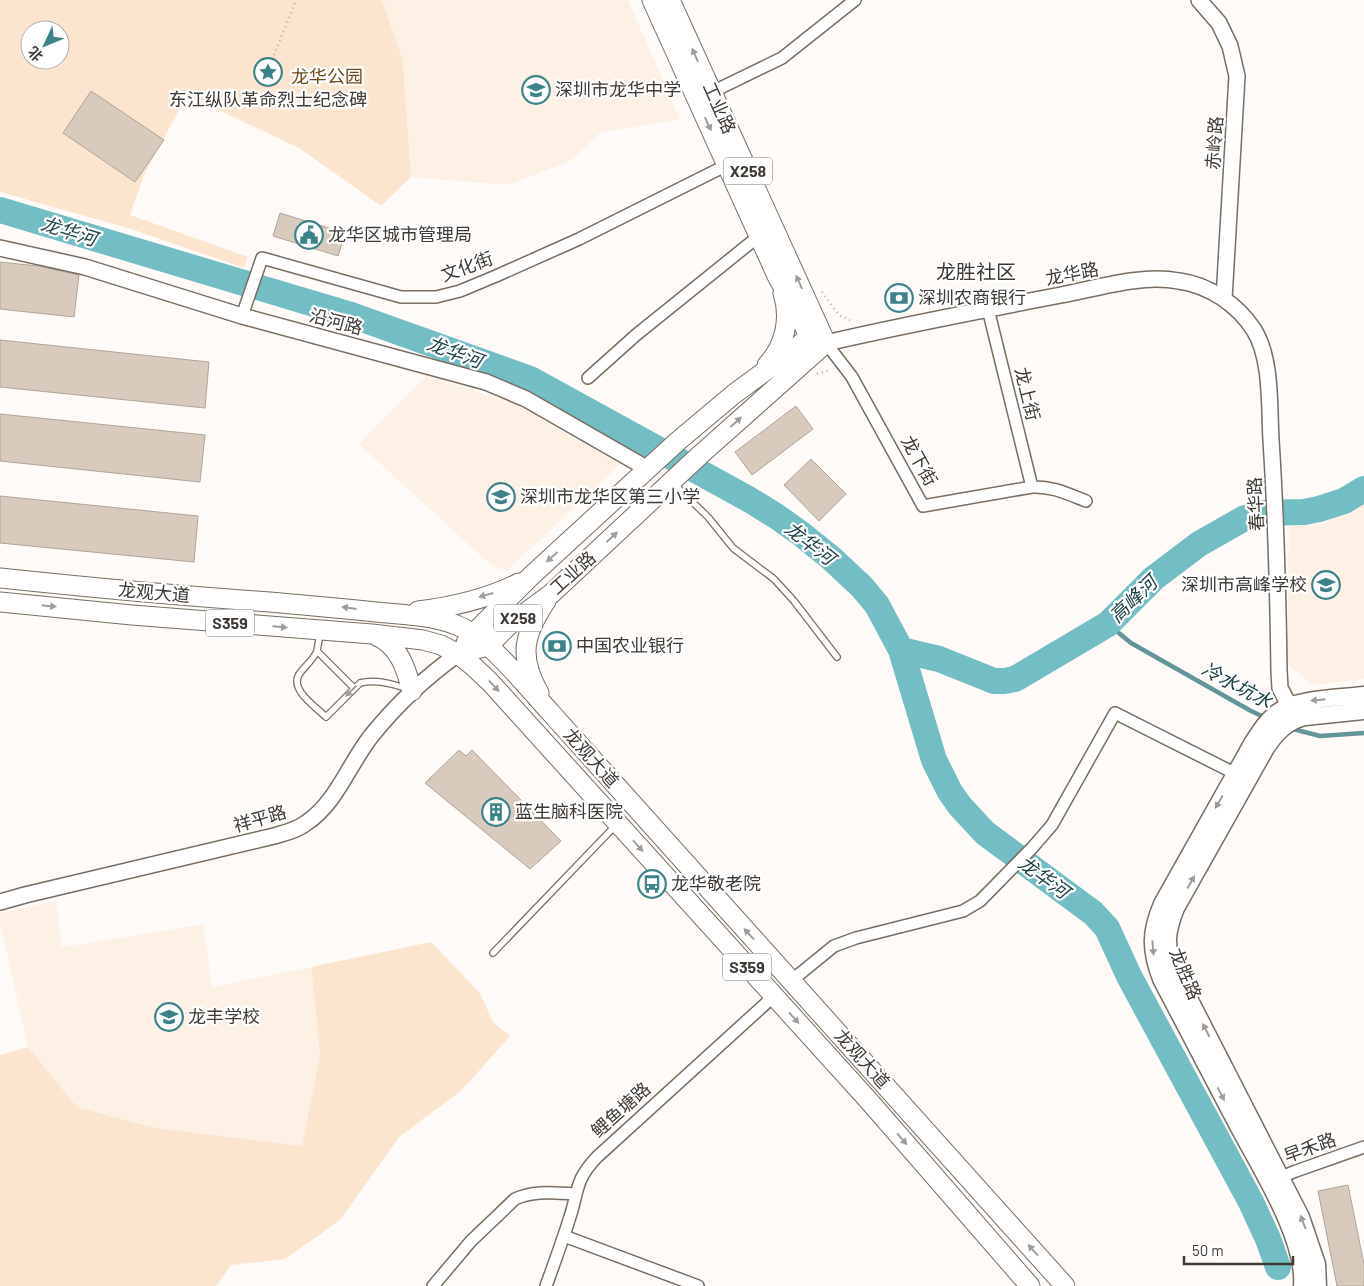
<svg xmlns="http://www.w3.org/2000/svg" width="1364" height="1286" font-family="Barlow,'Noto Sans SC',sans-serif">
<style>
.built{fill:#fdf1e6}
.green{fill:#fce5cf;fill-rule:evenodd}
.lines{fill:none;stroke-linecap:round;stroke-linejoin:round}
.stream{stroke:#639699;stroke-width:4.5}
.river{stroke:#72bec4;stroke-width:26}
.building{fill:#d8cbbd;stroke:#b0a397}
.service-casing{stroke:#786d61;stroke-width:8}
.minor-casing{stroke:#786d61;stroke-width:14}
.tertiary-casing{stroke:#786d61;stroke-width:18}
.secondary-casing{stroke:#786d61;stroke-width:19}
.primary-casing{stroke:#786d61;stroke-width:21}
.path{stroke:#b4b0ad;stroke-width:2.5;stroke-dasharray:1 4;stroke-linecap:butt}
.service{stroke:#fff;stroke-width:5.5}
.minor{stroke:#fff;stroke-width:11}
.tertiary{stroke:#fff;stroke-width:15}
.secondary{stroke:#fff;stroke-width:16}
.primary{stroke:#fff;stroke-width:19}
.oneway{fill:#9f9c9a}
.labels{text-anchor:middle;stroke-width:4.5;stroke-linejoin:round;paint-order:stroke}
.shield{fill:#fff;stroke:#797572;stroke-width:1}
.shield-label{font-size:16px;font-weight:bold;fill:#3f3a35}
.park-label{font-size:18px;fill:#734a18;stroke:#fff}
.poi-label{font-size:18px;fill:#3f3a35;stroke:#fff;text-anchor:start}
.street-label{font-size:18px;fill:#3f3a35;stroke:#fff}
.water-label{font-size:19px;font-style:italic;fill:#1d4245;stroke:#fff}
.quarter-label{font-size:20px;fill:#3f3a35;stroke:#fff}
</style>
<rect width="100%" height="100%" fill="#fdfaf8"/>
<path class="built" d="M382,0H628L680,119L601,132L570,161L508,185L411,177L403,61Z
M425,376L511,402L620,464L508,570L500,569L491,565L359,444Z
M1364,499V679L1313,685L1289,666L1287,646L1289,525L1324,524Z
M56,901L62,947L203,924L212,987L311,967L320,1055L303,1146L155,1128L77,1107L28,1047L0,922V913Z"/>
<path class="green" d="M0,0H382L403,61L411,177L381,206L299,148L187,95L144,175L130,215L248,257L244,268L131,229L0,192ZM30,30H60V60H30Z
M431,942L480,993L493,1022L510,1036L462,1090L399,1137L340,1220L285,1259L231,1265L216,1286H0V1055L28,1047L77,1107L155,1128L302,1146L320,1055L311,967Z"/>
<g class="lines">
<path class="stream" d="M1108,624L1131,643L1251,711L1266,718
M1289,728L1320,736L1364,733"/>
<path class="river" d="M0,210L351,315L530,379L750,500L776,516L800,533L831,558L862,587L877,605L901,650L934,760L950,792L960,806L985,833L1093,913L1107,928L1129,976L1251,1202L1268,1239L1278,1267
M901,650L939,659L994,681H1004L1015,679L1108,624L1154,578L1199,544L1243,519L1262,513L1304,512L1319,509L1344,501L1364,489"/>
</g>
<path class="building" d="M91,91L164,140L135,182L63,133Z
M280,213L345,233L338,256L273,236Z
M0,262L38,266L79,275L74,317L0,309Z
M0,340L209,362L205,408L0,387Z
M796,406L813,429L752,475L735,452Z
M0,414L205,435L200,482L0,461Z
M811,459L846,494L819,521L784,485Z
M0,496L198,516L194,562L0,543Z
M459,750L466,756L472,750L561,841L530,869L425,783Z
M1348,1185L1364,1264V1286H1337L1318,1191Z"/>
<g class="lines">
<defs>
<path id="service" d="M673,483L708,517L733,548L774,579L794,601L837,657
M317,651L320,633
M354,688L317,651C313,660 306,665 300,673C288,689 316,707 326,717L360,683C376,679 393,684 408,689
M493,953L616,825"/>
<path id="minor" d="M712,92L782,58L855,0
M988,309L1032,487
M242,316L262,258L401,297H436L460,291L496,276L579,239L727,165
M826,343L852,377L923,506L1032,487C1052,486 1068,494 1086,501
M588,378L636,335L759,236
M791,981L834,946L856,938L963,911L980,901L1032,848L1052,825L1115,713L1242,777
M1274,1180L1296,1171L1364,1147
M564,1236L698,1286
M433,1286L471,1241L515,1199C534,1190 555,1193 576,1194
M546,1286C554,1264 562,1242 569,1220C579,1191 574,1181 597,1157L774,996"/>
<path id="tertiary" d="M1199,0L1219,23L1230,46L1237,76L1224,299
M0,248L85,267L242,316L486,382L526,399L648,469
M815,339L826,343C904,325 982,310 1061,295C1098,288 1141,274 1179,281C1209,285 1238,305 1254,330C1272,359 1269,406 1271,440C1276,517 1278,594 1279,671L1280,688L1294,715
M0,902L25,895L274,836C285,833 297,830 306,823C336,804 350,762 372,735C397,704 426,677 458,654"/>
<path id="secondary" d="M1302,1286C1306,1239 1259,1166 1237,1124C1212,1076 1186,1027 1161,979C1150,950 1150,932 1162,904L1253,742C1260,731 1267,720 1278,712C1296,698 1340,698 1364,695
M1318,1286L1317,1264L1301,1217L1175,971C1165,946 1166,933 1176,908L1266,748C1276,733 1287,721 1305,717L1364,711"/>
<path id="primary" d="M767,365C785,346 791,318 783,293
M0,578C85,587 170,595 256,601C296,604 336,608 376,612C405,615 438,615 465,629C493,644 528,688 551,713L1065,1286
M0,602L132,615L372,634L423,640L441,645L458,654L473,666L490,682L869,1101L1030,1286
M418,611C451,607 489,598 519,583
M375,635C399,645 406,668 412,691
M466,643L473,634L531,576L678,441L734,394L791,352L809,337L799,314L778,278L652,0
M476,649L488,646L510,624L551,594L700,455L826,343L670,0
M539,693C518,656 524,634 546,601"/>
</defs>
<use href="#service" class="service-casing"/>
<use href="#minor" class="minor-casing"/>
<use href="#tertiary" class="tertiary-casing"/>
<use href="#secondary" class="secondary-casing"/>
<use href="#primary" class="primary-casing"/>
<path class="path" d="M274,55L296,0
M822,292L839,315L851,321
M817,374L826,371H831"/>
<use href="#service" class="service"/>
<use href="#minor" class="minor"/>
<use href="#tertiary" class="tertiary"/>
<use href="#secondary" class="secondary"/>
<use href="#primary" class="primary"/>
</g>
<defs><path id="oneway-solid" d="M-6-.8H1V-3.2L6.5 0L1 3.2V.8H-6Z" transform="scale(1.25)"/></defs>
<g class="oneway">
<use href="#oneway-solid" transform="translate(695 55) rotate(-114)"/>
<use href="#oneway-solid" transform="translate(708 124) rotate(65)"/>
<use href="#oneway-solid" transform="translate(799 282) rotate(-114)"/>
<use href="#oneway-solid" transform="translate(736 422) rotate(-42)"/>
<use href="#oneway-solid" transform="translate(612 537) rotate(-43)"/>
<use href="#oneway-solid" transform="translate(552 557) rotate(138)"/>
<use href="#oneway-solid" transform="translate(486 595) rotate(164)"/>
<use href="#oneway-solid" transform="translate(49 606) rotate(6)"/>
<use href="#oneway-solid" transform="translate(349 608) rotate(-172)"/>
<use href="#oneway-solid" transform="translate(280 627) rotate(5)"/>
<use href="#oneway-solid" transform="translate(494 686) rotate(47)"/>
<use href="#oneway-solid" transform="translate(351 691) rotate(136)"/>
<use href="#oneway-solid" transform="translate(1318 700) rotate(174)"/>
<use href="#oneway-solid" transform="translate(1219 802) rotate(119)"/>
<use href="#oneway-solid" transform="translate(638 846) rotate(48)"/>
<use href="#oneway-solid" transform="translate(1191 882) rotate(-61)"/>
<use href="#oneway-solid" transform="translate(749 934) rotate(-132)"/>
<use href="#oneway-solid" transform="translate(1153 948) rotate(85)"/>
<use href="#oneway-solid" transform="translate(794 1018) rotate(48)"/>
<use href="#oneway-solid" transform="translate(1206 1030) rotate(-117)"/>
<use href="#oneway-solid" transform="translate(1221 1094) rotate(62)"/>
<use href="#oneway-solid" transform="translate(902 1139) rotate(49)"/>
<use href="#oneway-solid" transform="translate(1303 1222) rotate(-111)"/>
<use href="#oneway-solid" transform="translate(1033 1250) rotate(-132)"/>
</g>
<defs>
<symbol id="sight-ring" viewBox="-11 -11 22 22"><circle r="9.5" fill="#fff" stroke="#3b8389" stroke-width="1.5"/><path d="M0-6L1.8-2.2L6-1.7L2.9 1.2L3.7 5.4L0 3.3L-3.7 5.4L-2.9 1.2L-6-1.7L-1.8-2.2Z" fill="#3b8389"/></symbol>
<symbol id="school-ring" viewBox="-11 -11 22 22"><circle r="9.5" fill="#fff" stroke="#3b8389" stroke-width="1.5"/><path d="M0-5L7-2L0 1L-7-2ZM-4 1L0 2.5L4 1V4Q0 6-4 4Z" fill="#3b8389"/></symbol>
<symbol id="civic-ring" viewBox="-11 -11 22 22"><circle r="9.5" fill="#fff" stroke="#3b8389" stroke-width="1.5"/><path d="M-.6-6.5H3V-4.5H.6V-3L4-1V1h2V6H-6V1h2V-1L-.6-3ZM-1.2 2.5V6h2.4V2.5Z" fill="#3b8389"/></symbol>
<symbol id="bank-ring" viewBox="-11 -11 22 22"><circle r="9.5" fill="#fff" stroke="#3b8389" stroke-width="1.5"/><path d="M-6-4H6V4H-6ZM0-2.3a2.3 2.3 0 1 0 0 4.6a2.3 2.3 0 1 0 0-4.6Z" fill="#3b8389"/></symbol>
<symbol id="building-ring" viewBox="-11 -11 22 22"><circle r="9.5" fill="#fff" stroke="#3b8389" stroke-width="1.5"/><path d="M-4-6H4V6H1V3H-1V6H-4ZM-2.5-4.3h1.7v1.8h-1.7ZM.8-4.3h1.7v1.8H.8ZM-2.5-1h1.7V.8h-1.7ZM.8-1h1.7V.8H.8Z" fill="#3b8389"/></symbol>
<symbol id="bus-ring" viewBox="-11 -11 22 22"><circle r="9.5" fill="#fff" stroke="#3b8389" stroke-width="1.5"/><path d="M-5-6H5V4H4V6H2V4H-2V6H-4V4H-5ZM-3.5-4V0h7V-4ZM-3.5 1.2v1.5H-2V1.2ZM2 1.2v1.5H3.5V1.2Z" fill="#3b8389"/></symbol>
</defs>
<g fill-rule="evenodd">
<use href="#sight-ring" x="252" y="56" width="32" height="32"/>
<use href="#school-ring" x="520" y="74" width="32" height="32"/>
<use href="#civic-ring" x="293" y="219" width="32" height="32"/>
<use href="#bank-ring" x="883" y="282" width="32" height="32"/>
<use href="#school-ring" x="485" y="481" width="32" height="32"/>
<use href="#school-ring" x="1310" y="569" width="32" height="32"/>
<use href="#bank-ring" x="541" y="630" width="32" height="32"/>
<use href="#building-ring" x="480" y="796" width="32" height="32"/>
<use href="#bus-ring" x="636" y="868" width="32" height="32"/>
<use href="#school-ring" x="153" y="1001" width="32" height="32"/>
</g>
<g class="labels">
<g class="shield">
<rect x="724" y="157.5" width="48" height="27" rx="4"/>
<rect x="494" y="604.5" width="48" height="27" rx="4"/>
<rect x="206" y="609.5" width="48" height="27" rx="4"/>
<rect x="723" y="953.5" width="48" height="27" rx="4"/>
</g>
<g class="shield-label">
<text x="748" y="177">X258</text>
<text x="518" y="624">X258</text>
<text x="230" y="629">S359</text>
<text x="747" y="973">S359</text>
</g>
<g class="park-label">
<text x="327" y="83">龙华公园</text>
</g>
<g class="poi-label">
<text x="555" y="96">深圳市龙华中学</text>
<text x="268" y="106" text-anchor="middle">东江纵队革命烈士纪念碑</text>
<text x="328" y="241">龙华区城市管理局</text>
<text x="918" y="304">深圳农商银行</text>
<text x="520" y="503">深圳市龙华区第三小学</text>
<text x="1307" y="591" text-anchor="end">深圳市高峰学校</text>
<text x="576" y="652">中国农业银行</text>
<text x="515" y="818">蓝生脑科医院</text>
<text x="671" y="890">龙华敬老院</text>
<text x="188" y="1023">龙丰学校</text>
</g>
<g class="street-label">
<text transform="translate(719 108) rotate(66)" y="6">工业路</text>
<text transform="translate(1215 143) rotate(-86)" y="6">赤岭路</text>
<text transform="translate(467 267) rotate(-20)" y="6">文化街</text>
<text transform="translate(1072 274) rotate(-11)" y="6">龙华路</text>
<text transform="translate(336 322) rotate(15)" y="6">沿河路</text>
<text transform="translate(1027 394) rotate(76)" y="6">龙上街</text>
<text transform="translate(919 461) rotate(61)" y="6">龙下街</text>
<text transform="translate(1256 504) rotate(-93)" y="6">春华路</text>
<text transform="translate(573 573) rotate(-42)" y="6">工业路</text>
<text transform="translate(154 593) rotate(5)" y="6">龙观大道</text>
<text transform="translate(591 758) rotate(48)" y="6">龙观大道</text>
<text transform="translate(260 819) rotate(-16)" y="6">祥平路</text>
<text transform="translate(1185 974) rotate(67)" y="6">龙胜路</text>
<text transform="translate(862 1059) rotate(48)" y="6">龙观大道</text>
<text transform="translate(621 1110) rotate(-42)" y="6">鲤鱼塘路</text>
<text transform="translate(1310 1148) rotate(-20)" y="6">早禾路</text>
</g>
<g class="water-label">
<text transform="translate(69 231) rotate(17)" y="7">龙华河</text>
<text transform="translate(455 352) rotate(20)" y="7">龙华河</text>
<text transform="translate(810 543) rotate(38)" y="7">龙华河</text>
<text transform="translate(1133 599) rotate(-44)" y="7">高峰河</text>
<text transform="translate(1237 685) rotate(28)" y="7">冷水坑水</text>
<text transform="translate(1044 877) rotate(36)" y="7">龙华河</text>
</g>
<g class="quarter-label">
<text x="976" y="279">龙胜社区</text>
</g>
</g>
<g transform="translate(45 45) rotate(226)"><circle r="24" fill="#ffffff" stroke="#b2b0ae"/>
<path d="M0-4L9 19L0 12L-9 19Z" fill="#3b8389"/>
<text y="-8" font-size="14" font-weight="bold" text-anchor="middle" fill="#3f3a35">北</text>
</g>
<path d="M1184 1256v8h109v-8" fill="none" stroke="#3f3a35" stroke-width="2.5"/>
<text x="1192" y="1256" font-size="15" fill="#3f3a35" stroke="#ffffff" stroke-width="4" paint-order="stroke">50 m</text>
</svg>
